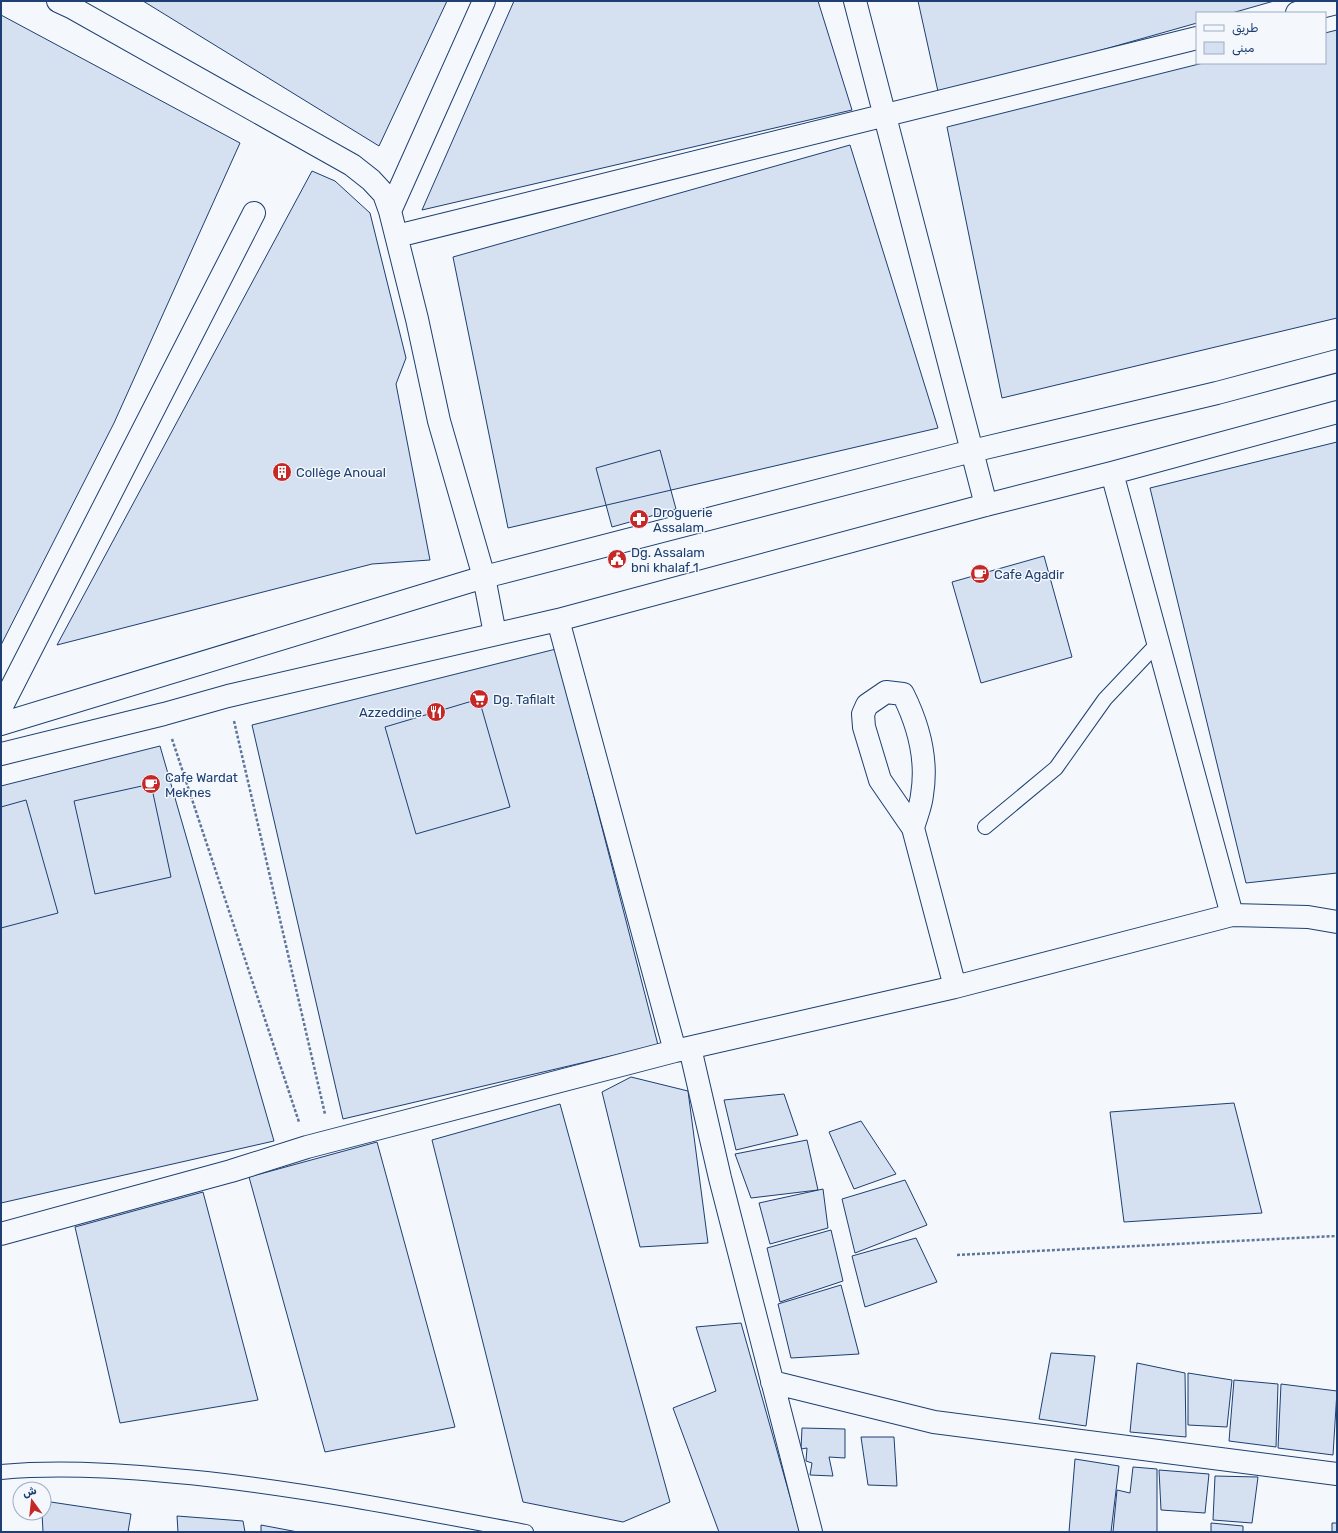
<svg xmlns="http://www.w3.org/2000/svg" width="1338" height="1533" font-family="Rubik,'Noto Naskh Arabic',sans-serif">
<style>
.building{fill:#d5e0f0;stroke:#1d3f73}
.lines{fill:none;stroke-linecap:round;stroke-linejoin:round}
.service-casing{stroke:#1d3f73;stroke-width:16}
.minor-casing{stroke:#1d3f73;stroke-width:24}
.path{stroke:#5e769c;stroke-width:2.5;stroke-dasharray:3 2;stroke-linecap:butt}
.service{stroke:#f4f7fb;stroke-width:14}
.minor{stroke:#f4f7fb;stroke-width:22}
.labels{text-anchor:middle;stroke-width:3;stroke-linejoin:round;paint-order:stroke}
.poi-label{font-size:13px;fill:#1d3f73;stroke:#f4f7fb;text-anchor:start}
</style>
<rect width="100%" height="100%" fill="#f4f7fb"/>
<path class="building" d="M143,1H447L379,146Z
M514,1H818L852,110L422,210Z
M918,1H1274L1232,13H1197V23L939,96Z
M1,15L240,143L114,423L1,645Z
M1337,30V318L1002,398L947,127L1203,63H1325V33Z
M850,145L938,428L508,528L453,257Z
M312,171L335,181L370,213L406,358L396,384L430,560L372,564L57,645Z
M1337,442V873L1246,883L1150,488Z
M660,450L676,509L612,527L596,468Z
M1044,556L1072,657L981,683L952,582Z
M556,649L658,1045L343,1119L252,725Z
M479,699L510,807L416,834L385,727Z
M160,746L274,1141L1,1203V786Z
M151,784L171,877L95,894L74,801Z
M26,800L58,913L1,928V807Z
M631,1077L688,1091L708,1243L640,1247L602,1092Z
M784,1094L798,1135L736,1150L724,1100Z
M1234,1103L1262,1213L1124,1222L1110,1112Z
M560,1104L670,1502L623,1522L523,1502L432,1140Z
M861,1121L896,1174L854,1189L829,1132Z
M807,1140L818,1190L751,1198L735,1154Z
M377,1142L455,1427L325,1452L249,1177Z
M905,1180L927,1225L855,1253L842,1199Z
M823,1189L828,1228L770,1244L759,1203Z
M203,1192L258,1400L120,1423L75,1227Z
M831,1230L843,1281L780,1302L767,1248Z
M916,1238L937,1282L865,1307L852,1256Z
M841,1285L859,1354L791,1358L778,1304Z
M741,1323L800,1532H719L673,1408L716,1391L696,1327Z
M1051,1353L1095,1356L1086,1426L1039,1419Z
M1137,1363L1185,1373L1186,1437L1130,1432Z
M1188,1373L1232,1380L1227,1427L1188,1425Z
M1234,1380L1278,1384L1276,1447L1229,1441Z
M1281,1384L1337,1391L1333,1455L1278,1448Z
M802,1428L845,1429V1458L829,1457L833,1476L810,1475L812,1463L806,1461L807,1448L801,1449Z
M861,1437H894L897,1486L868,1485Z
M1075,1459L1119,1466L1111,1532H1069Z
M1133,1467L1157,1469V1532H1113L1117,1490L1130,1493Z
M1159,1470L1209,1474L1205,1513L1161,1510Z
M1215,1476L1258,1477L1252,1523L1213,1520Z
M44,1501L131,1514L128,1532H43L42,1513H44Z
M177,1516L243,1521L245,1532H178Z
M1211,1523L1243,1526V1532H1211Z
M1332,1523H1337V1532H1332Z
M261,1525L298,1532H261Z"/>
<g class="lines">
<defs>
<path id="service" d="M985,827L1056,768L1105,699L1158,643
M1,1472C69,1466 139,1472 207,1479C314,1491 420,1512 526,1532"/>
<path id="minor" d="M58,1L71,7L352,165L371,180L384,194L390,211L417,319L439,421L484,577L495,634
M855,1L986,505
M1297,13L1337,3
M390,211L484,1
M397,236L1197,38
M1112,473L1232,915
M558,620L675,1051
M1,708L254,213
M1,724L484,577L972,451L1217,393L1337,361
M1,754L164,714L228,696L558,620L986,505L1112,473L1337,412
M913,828C916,817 921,806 922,795C928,759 919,726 903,694L886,692L867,705L863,714L864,727L880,780L913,828L955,987
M690,1048L720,1178L811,1532
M1,1234L231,1171L307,1147L675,1051L955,987L1232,915L1308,917L1337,922
M772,1382L934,1422L1337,1474"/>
</defs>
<use href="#service" class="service-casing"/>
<use href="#minor" class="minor-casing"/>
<path class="path" d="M234,721L325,1114
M172,739L299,1122
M957,1255L1337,1236"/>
<use href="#service" class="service"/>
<use href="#minor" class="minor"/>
</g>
<defs>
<symbol id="building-disc" viewBox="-11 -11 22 22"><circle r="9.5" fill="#c62828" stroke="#f4f7fb"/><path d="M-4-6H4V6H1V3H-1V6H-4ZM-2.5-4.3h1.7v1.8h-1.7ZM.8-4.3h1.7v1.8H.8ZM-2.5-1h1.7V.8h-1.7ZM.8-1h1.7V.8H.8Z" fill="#fff"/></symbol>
<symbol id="pharmacy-disc" viewBox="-11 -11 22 22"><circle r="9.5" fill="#c62828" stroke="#f4f7fb"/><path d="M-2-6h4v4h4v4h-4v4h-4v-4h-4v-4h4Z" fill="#fff"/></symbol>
<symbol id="civic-disc" viewBox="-11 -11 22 22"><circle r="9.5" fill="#c62828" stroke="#f4f7fb"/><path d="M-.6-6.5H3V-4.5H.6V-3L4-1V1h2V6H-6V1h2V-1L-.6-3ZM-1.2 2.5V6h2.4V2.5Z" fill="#fff"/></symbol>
<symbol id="cafe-disc" viewBox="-11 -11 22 22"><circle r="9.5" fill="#c62828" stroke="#f4f7fb"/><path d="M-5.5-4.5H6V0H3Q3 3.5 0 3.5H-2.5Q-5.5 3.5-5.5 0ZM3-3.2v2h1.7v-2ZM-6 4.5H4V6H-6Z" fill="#fff"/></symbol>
<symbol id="supermarket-disc" viewBox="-11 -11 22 22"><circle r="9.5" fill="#c62828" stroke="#f4f7fb"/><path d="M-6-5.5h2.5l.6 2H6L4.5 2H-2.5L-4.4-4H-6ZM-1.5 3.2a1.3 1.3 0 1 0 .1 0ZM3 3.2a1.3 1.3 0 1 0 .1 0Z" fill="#fff"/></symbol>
<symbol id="restaurant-disc" viewBox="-11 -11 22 22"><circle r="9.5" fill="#c62828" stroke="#f4f7fb"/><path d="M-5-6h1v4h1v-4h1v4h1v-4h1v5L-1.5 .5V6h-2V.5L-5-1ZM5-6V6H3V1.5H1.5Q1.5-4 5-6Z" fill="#fff"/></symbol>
</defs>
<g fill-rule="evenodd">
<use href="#building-disc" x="271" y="461" width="22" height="22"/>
<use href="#pharmacy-disc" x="628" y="508" width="22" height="22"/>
<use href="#civic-disc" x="606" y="548" width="22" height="22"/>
<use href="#cafe-disc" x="969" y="563" width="22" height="22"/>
<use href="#supermarket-disc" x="468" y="688" width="22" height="22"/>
<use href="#restaurant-disc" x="425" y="701" width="22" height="22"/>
<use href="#cafe-disc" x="140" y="773" width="22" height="22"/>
</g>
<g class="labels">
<g class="poi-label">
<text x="296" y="477">Collège Anoual</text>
<text x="653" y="517">Droguerie<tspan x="653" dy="15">Assalam</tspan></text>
<text x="631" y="557">Dg. Assalam<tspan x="631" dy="15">bni khalaf 1</tspan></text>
<text x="994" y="579">Cafe Agadir</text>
<text x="493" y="704">Dg. Tafilalt</text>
<text x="422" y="717" text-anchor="end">Azzeddine</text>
<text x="165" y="782">Cafe Wardat<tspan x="165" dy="15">Meknes</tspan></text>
</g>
</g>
<rect width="1338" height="1533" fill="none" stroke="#1d3f73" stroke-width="4"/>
<rect x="1196" y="12" width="130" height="52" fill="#f4f7fb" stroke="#9eadc5"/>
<rect x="1204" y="25" width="20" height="6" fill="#f4f7fb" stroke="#9eadc5"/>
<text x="1232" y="32" font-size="12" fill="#1d3f73">طريق</text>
<rect x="1204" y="42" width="20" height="12" fill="#d5e0f0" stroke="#9eadc5"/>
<text x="1232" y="52" font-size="12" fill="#1d3f73">مبنى</text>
<g transform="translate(32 1501) rotate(345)"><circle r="19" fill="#f4f7fb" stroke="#9eadc5"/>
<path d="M0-3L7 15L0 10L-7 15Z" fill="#c62828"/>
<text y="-6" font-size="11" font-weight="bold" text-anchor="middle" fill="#1d3f73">ش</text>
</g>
</svg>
